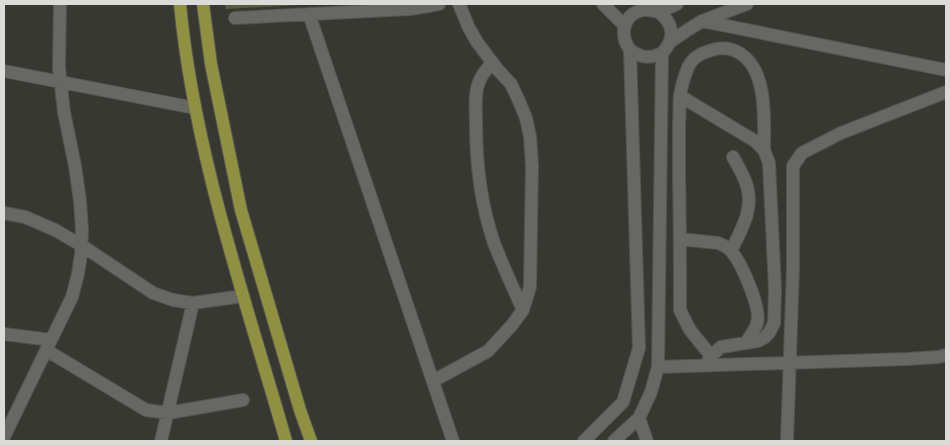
<svg xmlns="http://www.w3.org/2000/svg" width="950" height="445" font-family="'Times New Roman',serif">
<style>
.green{fill:#585a3c}
.lines{fill:none;stroke-linecap:round;stroke-linejoin:round}
.minor-casing{stroke:#545450;stroke-width:14}
.major-casing{stroke:#545450;stroke-width:14}
.minor{stroke:#676863;stroke-width:12}
.major{stroke:#8f9140;stroke-width:12}
</style>
<rect width="100%" height="100%" fill="#383833"/>
<path class="green" d="M225,4H317L226,9Z"/>
<g class="lines">
<defs>
<path id="minor" d="M603,4L625,26
M309,14L453,441
M235,18L409,9L429,6L439,4
M702,21L946,70
M670,42L686,31L702,21L747,4
M630,50C641,58 650,59 662,53
M492,63C487,69 481,75 479,82C474,94 476,110 476,123C476,163 481,205 494,243C503,266 513,288 523,310
M4,71L195,108
M680,96L755,141L764,150L769,163L775,289L774,323L769,333L764,338L758,341L721,347L711,356L706,365
M4,213L25,217L55,230L81,245L153,293L173,300L193,303L243,296
M680,239L718,243C723,245 728,247 731,251C741,262 762,309 757,323C756,329 749,337 746,343
M731,251C741,230 754,210 747,186C744,176 738,166 733,157
M4,334L51,340
M46,350L146,410L168,413L243,400
M711,356L690,330L680,310C680,265 680,221 679,176C679,159 679,141 679,123C680,114 679,105 680,96C681,88 684,78 687,70C691,58 700,53 712,50C722,47 732,48 741,54C768,72 764,121 764,150
M658,367L907,359L938,357L946,355
M433,381L488,351L512,325L523,310L530,287L532,166L530,136L526,118L519,101L511,84L498,70L477,42L469,28L459,4
M639,418L647,441
M4,437L72,297L78,274L81,254L82,230L80,201L75,166L64,112L59,68L60,4
M161,441L193,303
M584,441L623,402L639,348L630,50C619,35 623,14 643,10C649,9 654,12 659,11C665,10 671,6 677,4
M614,441L639,418L651,392L658,367L662,53C676,39 674,22 657,11
M787,441L793,268V166L802,153L841,133L946,92"/>
<path id="major" d="M180,4C194,153 245,298 286,441
M203,4L211,64L241,210L300,410L311,441"/>
</defs>
<use href="#minor" class="minor-casing"/>
<use href="#major" class="major-casing"/>
<use href="#minor" class="minor"/>
<use href="#major" class="major"/>
</g>
<rect width="950" height="445" fill="none" stroke="#dbdcd9" stroke-width="10"/>
</svg>
